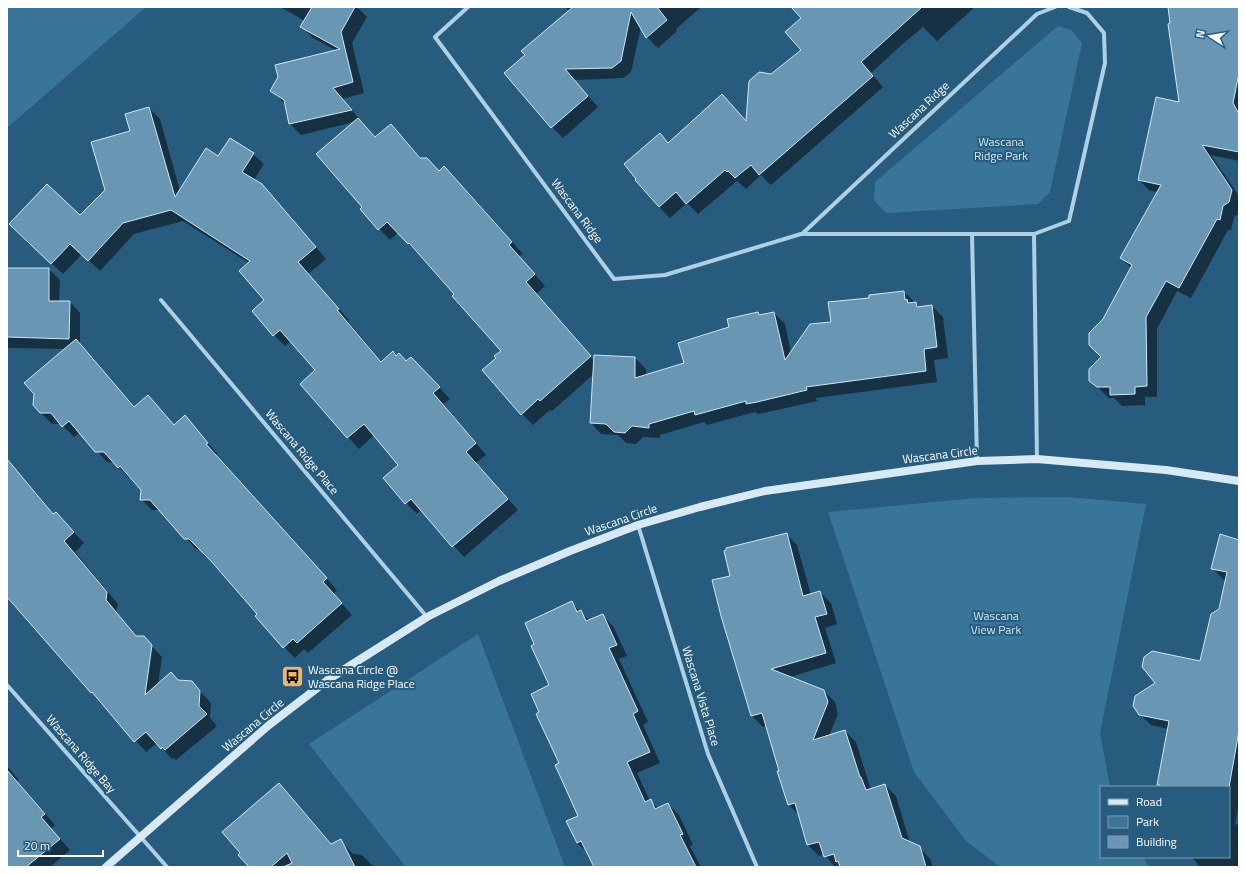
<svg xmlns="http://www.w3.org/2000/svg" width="1246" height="874" font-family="'Titillium Web',sans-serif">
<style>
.green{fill:#397599}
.shadow{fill:#0007}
.building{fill:#6996b2;stroke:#d1e7f4}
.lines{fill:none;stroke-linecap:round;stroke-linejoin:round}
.street{stroke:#aed0e5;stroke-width:4}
.secondary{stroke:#d7e9f5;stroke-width:8}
.labels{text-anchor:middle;stroke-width:4;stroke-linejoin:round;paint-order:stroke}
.street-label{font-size:12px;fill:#fff;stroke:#285c7e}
.park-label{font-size:12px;fill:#d1e7f4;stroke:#285c7e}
.poi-label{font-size:12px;fill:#fff;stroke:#285c7e;text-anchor:start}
</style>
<rect width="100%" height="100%" fill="#285c7e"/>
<path class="green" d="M7,7H146L7,128Z
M1058,26L1071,30L1082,43L1050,192L1038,204L886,213L874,200L875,182Z
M1068,497L1146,504L1100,733L1110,787H1101V857H1143L1149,867H1000L966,841L914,772L828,512L976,498Z
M478,634L565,867H406L309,744Z"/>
<path class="shadow" d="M280,7H360L358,8L367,17L352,43L364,93L342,99L376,138L391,125L422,159L439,172L444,168L455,178L523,254L519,256L545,286L536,294L594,361L635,358L646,369V375L685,364L730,328L757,313L760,316L774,313L785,324L791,353L832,323L870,299L904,292L921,308L932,306L943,317L948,358L934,360L937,382L816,398L817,401L768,412L758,414L755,412L707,425L704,422L660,435V438L643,437L636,444L626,443L618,435L601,434L591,423L594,374L552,411L550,410L533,425L522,414L497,358L502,351L456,294L398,233L390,240L361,209L364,207L354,122L301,135L290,124L285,104L271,90L337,51L313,38L302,27L305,21Z
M568,7H701L676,29L677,31L658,48L647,37L641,27L631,72L623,78L574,80L598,107L563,138L552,127L526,55L569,11L566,8Z
M813,7H975L937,41L923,27L905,42L871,73L883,87L771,185L761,175L746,189L737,181L698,214L687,203L670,218L659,207L660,134L669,143L747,122L771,75L802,50Z
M1178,7H1239V161L1211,155L1239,196V214L1234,217L1231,230H1228L1191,298L1177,291L1157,329V397H1145V405L1122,406L1114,398H1109L1090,380L1102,357L1103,319L1131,268L1121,258L1158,192L1150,191L1139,180L1180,104L1171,24Z
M149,108L160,119L180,191L219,157L253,154L264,164L254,180L273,197L326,259L308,274L349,320L348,321L382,362L393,353L406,362L422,369L450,399L443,404L486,455L476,463L518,510L464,557L421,510L417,514L406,503L400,466L374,435L359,449L301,384L317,370L291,341L285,346L274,335L266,300L249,263L183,221L134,234L100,271L82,254L63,274L21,235L80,216L106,191L131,132Z
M7,269H49L60,280L59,302H70L80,313V344L135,408L148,397L174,425L184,417L218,454L216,455L337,590L333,594L352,615L308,653L304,649L295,658L284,647L258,614L201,550L196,549L160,510H152L141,499L142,490L131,477L129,478L115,463L107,462L80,432L74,437L61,424H52L41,413L66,349L7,348Z
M7,463L30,486L54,515L56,513L84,543L75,552L118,604L116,612L137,637H143L162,657L158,685L179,681L192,682L211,703L210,718L217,726L176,760L174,758L172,759L157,743L146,752L7,596Z
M786,534L797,545L811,595L820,592L831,603L837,624L825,628L836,663L790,677L823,690L835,702L838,714L829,736L845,731L856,742L870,787L872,789L885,785L896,796L910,843L919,847L930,859L933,867H841L840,866L835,867L824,854L819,856L808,845L799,815L789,805L767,725L763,727L752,716L731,577Z
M1239,535V804L1235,825L1239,823V867H1198L1199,866L1192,857H1229V787H1158L1168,729L1151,725L1140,714L1201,662L1220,610L1226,580L1223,579L1212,568L1238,540Z
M572,603L590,621L602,615L613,626L627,656L619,659L648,722L643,725L660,763L637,773L650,801L658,808L668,804L679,815L693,845L690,846L701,867H595L589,854L577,843L568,822L579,817L540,713L550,686Z
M7,766L19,780L17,781L55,825L51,829L70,850L50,867H7Z
M279,784L332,844L340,840L353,854L362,855L374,867H250Z"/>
<path class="building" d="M312,7H355L341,32L353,82L333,88L352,110L289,124L284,100L270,91L278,77L275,65L340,49L300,27Z
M573,7H657L667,20L646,38L631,12L621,61L612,68L565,69L588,96L551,128L504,73L525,55L521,51Z
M791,7H922L861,62L873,76L759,175L751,165L735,178L728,171L727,172L725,170L686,204L676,192L659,207L635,180L636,179L624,164L660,133L668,143L722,94L746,121L749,81L759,72L771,74L801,50L785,32L801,18Z
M1168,7H1239V73L1233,103L1239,114V152L1202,145L1232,190L1229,202L1223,206L1220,220L1217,219L1179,288L1166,281L1146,317L1147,386L1135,387V394L1110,395V387H1097L1089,381V369L1101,357L1089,345V333L1103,319L1132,265L1120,258L1161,185L1138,180L1156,97L1179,102L1168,24L1170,23Z
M149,107L175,197L206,148L218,156L230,138L254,153L242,172L262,184L316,247L298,262L339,309L337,310L381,362L393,351L396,356L399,353L406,361L411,357L440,387L433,393L476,443L466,452L508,499L452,547L411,499L405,504L383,478L398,465L364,424L347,438L300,384L315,370L280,330L273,336L252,311L264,300L239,271L250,261L171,210L123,223L88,261L70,244L51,264L9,224L47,184L80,215L105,190L91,142L130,131L125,114Z
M358,118L375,137L391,124L420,158H427L439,171L444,166L512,242L509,245L535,274L526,282L591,356L540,401L538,399L521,415L482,370L496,358L494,356L501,351L452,296L454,294L409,243L408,244L387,222L378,230L360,209L362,207L316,154Z
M7,268H49V301H70L69,339L7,337Z
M904,291L905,300L907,299L908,303L916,302L917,307L932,305L937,347L924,349L926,371L806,387L807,390L757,402L746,404V401L695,415L694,411L649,424V428L632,426L625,433L614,432L606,424L590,423L594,355L635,357V378L684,363L678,343L729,327L727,319L758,312L759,315L774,312L785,360L810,324L831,322L828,302L869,298V295Z
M76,339L134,407L148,395L174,425L185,415L208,443L206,444L327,578L323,582L342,603L297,643L293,639L283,648L255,616L257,614L211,561L189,539H184L150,500H140L141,490L120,466L118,468L104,452H95L69,421L62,427L51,413H40L33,405L34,394L24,383Z
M7,459L53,514L56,512L74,532L64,541L107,592L106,600L136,636H144L152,645L145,695L171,672L178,680L192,681L200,691L199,706L207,714L165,750L162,747L161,749L146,732L134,742L92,692L91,693L7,597Z
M787,533L803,596L820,591L827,614L815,617L826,653L771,669L824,690L828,702L813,740L845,730L860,777H861L866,790L885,784L902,838L920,846L926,867H840L838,861L836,862L834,854L824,857L819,842L807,845L795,803L788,805L777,771H779L762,713L751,716L721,616L712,580L730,576L724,551L726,550V548Z
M1220,534L1239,540V731L1229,787H1160V785H1157L1169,721L1139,715L1133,706L1135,696L1155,683L1142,667L1144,657L1152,651L1200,661L1211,614L1219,609L1227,572L1211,569Z
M572,601L577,612L581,610L586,621L603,614L617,645L609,648L638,711L633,714L650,752L627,762L645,802L651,799L655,809L668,803L683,834L680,835L696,867H594L581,841L577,843L566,821L578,816L555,765L559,763L536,714L539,712L531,694L549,685L531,646L534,644L525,623Z
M7,770L45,814L41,817L60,839L26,867H7Z
M279,783L331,844L341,839L355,867H283L292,863L287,853L271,867H249L238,855L240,853L222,832Z"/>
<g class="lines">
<path class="street" d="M468,7L435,37L614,279L665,275L801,234H1034L1069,221L1105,63L1104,33L1087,13L1069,7
M802,234L1037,14L1055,7
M972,234L977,461
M1034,234L1037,459
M161,300L427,617
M638,525L708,754L757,867
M7,685L167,867"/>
<path class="secondary" d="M106,867L269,725L329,679L427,617L499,581L570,551L638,525L700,507L765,491L977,461L1037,459L1166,470L1239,481"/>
</g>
<defs>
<symbol id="bus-square" viewBox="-11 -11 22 22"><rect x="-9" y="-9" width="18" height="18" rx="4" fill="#ecb575" stroke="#285c7e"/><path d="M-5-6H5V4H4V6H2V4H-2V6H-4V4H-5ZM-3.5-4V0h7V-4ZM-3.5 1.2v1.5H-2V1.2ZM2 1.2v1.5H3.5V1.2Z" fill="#111"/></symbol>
</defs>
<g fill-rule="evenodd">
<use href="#bus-square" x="280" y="664" width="25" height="25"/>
</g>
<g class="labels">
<g class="street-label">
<text transform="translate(919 110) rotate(-43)" y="4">Wascana Ridge</text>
<text transform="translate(577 211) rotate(53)" y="4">Wascana Ridge</text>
<text transform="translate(302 452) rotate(50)" y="4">Wascana Ridge Place</text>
<text transform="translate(940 455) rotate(-7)" y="4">Wascana Circle</text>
<text transform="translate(621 520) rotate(-19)" y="4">Wascana Circle</text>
<text transform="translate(701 696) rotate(73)" y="4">Wascana Vista Place</text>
<text transform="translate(253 725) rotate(-40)" y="4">Wascana Circle</text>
<text transform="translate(81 754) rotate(49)" y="4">Wascana Ridge Bay</text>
</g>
<g class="park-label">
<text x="1001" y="146">Wascana<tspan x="1001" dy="14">Ridge Park</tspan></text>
<text x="996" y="620">Wascana<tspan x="996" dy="14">View Park</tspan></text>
</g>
<g class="poi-label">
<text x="308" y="674">Wascana Circle @<tspan x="308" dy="14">Wascana Ridge Place</tspan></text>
</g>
</g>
<rect width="1246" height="874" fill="none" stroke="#ffffff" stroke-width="16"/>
<rect x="1100" y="786" width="130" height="72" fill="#285c7e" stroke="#7e9db2"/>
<rect x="1108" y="799" width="20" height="6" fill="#d7e9f5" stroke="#7e9db2"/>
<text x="1136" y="806" font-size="12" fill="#ffffff">Road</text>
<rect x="1108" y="816" width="20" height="12" fill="#397599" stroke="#7e9db2"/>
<text x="1136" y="826" font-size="12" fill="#ffffff">Park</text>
<rect x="1108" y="836" width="20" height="12" fill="#6996b2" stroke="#7e9db2"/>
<text x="1136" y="846" font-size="12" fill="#ffffff">Building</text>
<g transform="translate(1210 36) rotate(282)" stroke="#285c7e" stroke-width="3" paint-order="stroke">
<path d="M0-3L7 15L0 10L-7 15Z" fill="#ffffff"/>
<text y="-6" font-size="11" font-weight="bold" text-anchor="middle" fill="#ffffff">N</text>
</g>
<path d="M18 850v6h85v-6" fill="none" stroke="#ffffff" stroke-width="2"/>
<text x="24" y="850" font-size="12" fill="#ffffff" stroke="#285c7e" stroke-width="3" paint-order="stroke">20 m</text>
</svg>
